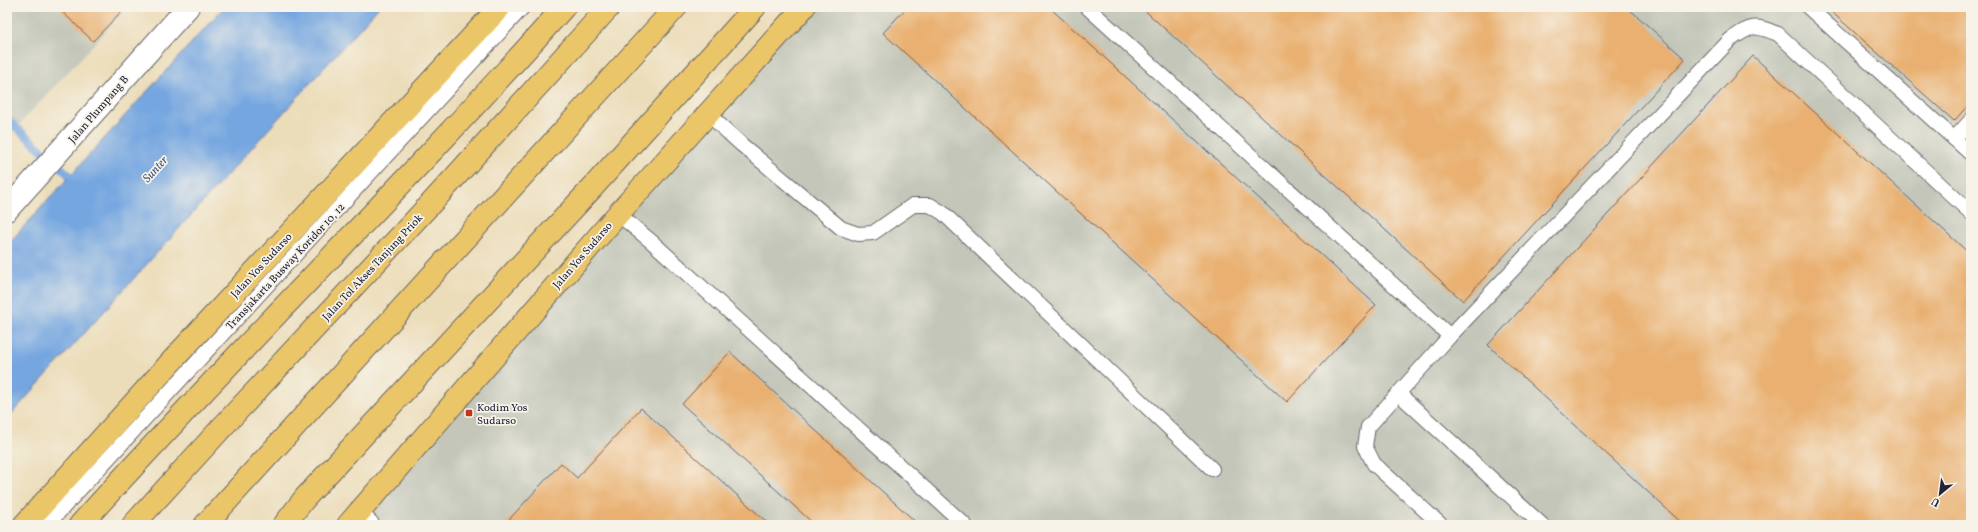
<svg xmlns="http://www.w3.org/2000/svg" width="1978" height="532" font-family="Vollkorn,serif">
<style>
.industrial{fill:#c3c6b9}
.water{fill:#75a6e0;stroke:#4c648e}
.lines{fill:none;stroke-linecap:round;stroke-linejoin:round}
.stream{stroke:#75a6e0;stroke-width:8}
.building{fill:#e9b071}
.service-casing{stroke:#696367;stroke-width:16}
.minor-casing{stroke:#696367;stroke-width:24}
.tertiary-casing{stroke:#696367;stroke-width:24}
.trunk-casing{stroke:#696367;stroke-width:24}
.motorway-casing{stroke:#696367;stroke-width:24}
.service{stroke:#fff;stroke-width:14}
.minor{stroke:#fff;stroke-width:22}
.tertiary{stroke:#fff;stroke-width:22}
.trunk{stroke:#ebc669;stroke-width:22}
.motorway{stroke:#ebc669;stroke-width:22}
.poi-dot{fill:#c8321e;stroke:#f7f3e8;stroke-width:1.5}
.labels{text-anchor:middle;stroke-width:3.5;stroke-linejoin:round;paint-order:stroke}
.street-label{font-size:11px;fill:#22223b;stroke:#f7f3e8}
.poi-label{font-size:11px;fill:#22223b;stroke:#f7f3e8;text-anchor:start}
.water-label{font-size:12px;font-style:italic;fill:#43577d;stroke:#f7f3e8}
</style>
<rect width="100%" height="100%" fill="#f7f3e8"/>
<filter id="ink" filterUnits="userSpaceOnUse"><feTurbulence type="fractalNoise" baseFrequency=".025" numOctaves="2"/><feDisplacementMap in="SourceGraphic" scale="8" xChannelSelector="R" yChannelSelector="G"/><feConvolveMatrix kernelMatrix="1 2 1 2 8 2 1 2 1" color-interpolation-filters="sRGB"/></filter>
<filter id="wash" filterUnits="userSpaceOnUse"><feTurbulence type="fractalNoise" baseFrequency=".012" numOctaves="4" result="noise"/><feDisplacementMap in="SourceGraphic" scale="16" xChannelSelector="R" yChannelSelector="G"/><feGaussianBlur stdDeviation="0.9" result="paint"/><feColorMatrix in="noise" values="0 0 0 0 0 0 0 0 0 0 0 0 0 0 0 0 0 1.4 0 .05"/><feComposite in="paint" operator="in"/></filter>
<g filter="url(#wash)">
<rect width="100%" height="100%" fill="#ecddba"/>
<path class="industrial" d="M7,7H128L7,138Z
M804,7H1971V525H362Z"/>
<path class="water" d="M224,7H379L7,419V245Z"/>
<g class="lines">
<path class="stream" d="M7,119L78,183"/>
</g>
<g id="blocks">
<path class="building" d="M57,7H116L121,12L93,41Z
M907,7H1049L1376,305L1287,402L883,33Z
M1141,7H1627L1685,59L1463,301Z
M1826,7H1971V102L1954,121Z
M1753,56L1971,255V525H1684L1488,345Z
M730,352L919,525H815L682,404Z
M641,408L770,525H504L561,463L577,478Z"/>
</g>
</g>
<g filter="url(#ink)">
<use href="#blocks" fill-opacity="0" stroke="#696367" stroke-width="1"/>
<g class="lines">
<defs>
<path id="service" d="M1087,7L1450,336
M1808,7L1971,154
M708,114L742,145L841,228L858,234L873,233L913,205H930L943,213L1212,469
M1954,139L1971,120
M618,214L652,242L965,525
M1399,394L1542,525
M47,525L523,7
M1441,525L1374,464L1365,446L1368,427L1450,336L1730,40C1752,25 1753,24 1778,34L1971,213"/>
<path id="minor" d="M7,210L188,7"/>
<path id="tertiary" d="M357,515L368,525"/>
<path id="trunk" d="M24,525L180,352L500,7
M348,525L618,214L804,7"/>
<path id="motorway" d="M80,525C238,349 407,184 564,7
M133,525L226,423L436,198L609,7
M205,525L676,7
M284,525L305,498L592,188L755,7"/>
</defs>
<use href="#service" class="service-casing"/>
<use href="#minor" class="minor-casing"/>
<use href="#tertiary" class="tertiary-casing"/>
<use href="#trunk" class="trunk-casing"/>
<use href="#motorway" class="motorway-casing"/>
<use href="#service" class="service"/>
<use href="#minor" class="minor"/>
<use href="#tertiary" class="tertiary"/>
<use href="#trunk" class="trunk"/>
<use href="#motorway" class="motorway"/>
</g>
</g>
<rect class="poi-dot" x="465" y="409" width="8" height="8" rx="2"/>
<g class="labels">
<g class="street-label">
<text transform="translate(98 109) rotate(-49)" y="4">Jalan Plumpang B</text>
<text transform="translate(582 255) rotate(-49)" y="4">Jalan Yos Sudarso</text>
<text transform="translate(261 265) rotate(-47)" y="4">Jalan Yos Sudarso</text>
<text transform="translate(285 266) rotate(-47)" y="4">Transjakarta Busway Koridor 10, 12</text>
<text transform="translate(372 267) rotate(-47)" y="4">Jalan Tol Akses Tanjung Priok</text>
</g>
<g class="poi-label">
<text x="477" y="411">Kodim Yos<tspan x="477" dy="13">Sudarso</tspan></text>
</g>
<g class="water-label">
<text transform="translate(155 169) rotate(-48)" y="4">Sunter</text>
</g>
</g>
<rect width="1978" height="532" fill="none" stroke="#f7f3e8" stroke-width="24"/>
<g transform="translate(1940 494) rotate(209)" stroke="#f7f3e8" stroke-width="3" paint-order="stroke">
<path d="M0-3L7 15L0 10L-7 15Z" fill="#22223b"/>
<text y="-6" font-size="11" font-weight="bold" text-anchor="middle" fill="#22223b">U</text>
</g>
</svg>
